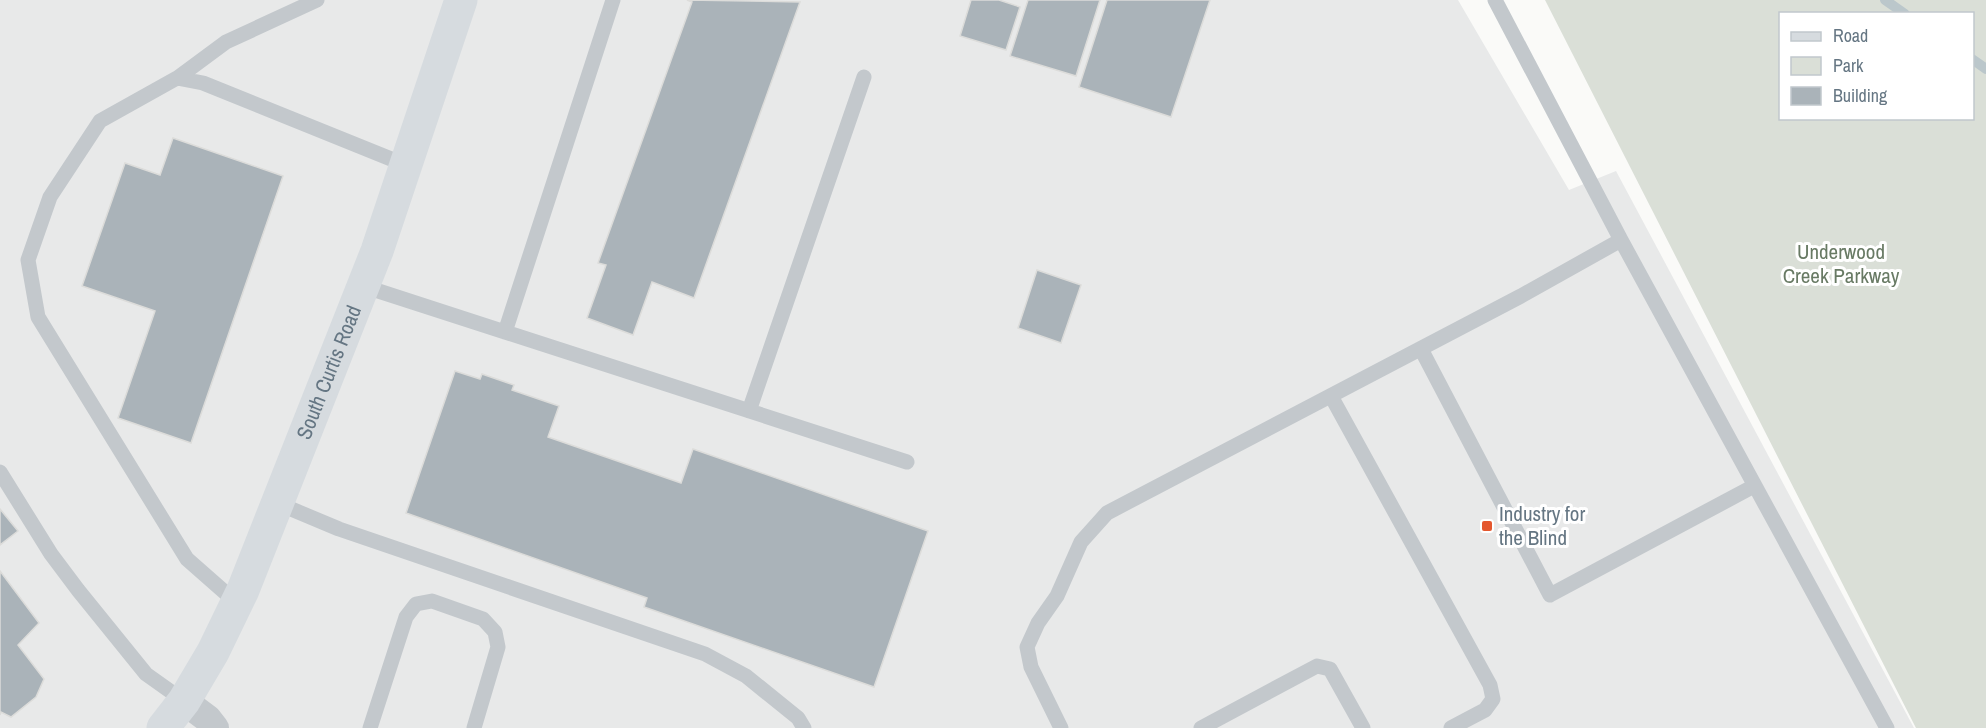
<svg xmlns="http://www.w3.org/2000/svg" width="1986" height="728" font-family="'Archivo Narrow',sans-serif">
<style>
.built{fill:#e8e9e9}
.green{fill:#dadfd7;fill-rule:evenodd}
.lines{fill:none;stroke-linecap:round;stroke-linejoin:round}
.stream{stroke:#bbc7cb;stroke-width:10}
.building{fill:#aab3b9;stroke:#dcdcda;stroke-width:1.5}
.lane{stroke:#c3c8cc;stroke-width:15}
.street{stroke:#c3c8cc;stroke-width:28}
.secondary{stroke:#d6dbdf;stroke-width:33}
.poi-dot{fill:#e4572e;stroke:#fff;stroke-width:2}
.labels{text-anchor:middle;stroke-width:6;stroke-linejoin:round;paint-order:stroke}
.park-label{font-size:21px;fill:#687a64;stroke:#fff}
.street-label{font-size:21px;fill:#657683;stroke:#fff}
.poi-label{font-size:21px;fill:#657683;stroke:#fff;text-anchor:start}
</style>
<rect width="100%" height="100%" fill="#fafaf8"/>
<path class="built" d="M0,0H1458L1569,190L1616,171L1914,728H0Z"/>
<path class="green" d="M1545,0H1986V728H1916ZM1780,14H1972V118H1780Z"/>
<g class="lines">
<path class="stream" d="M1885,0L1905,14
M1972,59L1986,69"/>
</g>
<path class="building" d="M687,0L800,2L694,298L652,282L633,335L587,318L606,265L598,263L692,2Z
M971,0H999L1020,7L1006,50L960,36Z
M1028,0H1100L1076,76L1010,56Z
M1107,0H1210L1171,117L1079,87Z
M173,138L283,176L191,443L118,418L155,311L82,286L125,163L160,175Z
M1037,270L1081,285L1061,343L1018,328Z
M455,371L480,379L482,374L514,385L512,390L559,406L548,437L681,483L693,449L928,531L874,687L644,607L647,598L406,513Z
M0,509L18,531L0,545Z
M0,571L39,623L18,645L44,679L36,697L11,717L1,712L0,715Z"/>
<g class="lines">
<path class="lane" d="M1495,0L1621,240L1887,728
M176,79L226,42L317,0
M363,286L907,462
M505,332L613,0
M1421,349L1550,595L1754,486
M1331,396L1490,685L1493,699L1485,710L1451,728
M749,411L864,77
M0,472L51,554L78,590L146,674L184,701
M277,503L339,529L705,654L746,676L798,718L804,728
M237,603L187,559L38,317L28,260L50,197L100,121L177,78L203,83L406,165
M370,728L406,617L416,604L432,601L483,619L495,632L498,647L474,728
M1061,728L1031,667L1027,647L1038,623L1057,596L1081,542L1107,513L1521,296L1621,240
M1201,728L1317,666L1330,669L1363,728"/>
<path class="street" d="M184,701L208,719L215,728"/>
<path class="secondary" id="s1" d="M163,728L184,701L213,652L243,590L377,251L461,0"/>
</g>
<rect class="poi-dot" x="1481" y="520" width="12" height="12" rx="3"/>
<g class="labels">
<g class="park-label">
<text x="1841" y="259">Underwood<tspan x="1841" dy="24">Creek Parkway</tspan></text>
</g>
<g class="street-label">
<text dy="7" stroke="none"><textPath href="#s1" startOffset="394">South Curtis Road</textPath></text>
</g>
<g class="poi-label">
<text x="1499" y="521">Industry for<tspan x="1499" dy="24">the Blind</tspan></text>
</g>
</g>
<rect x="1779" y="12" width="195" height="108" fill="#ffffff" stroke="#c1c8cd" stroke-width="1.5"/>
<rect x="1791" y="32" width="30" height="9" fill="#d6dbdf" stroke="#c1c8cd" stroke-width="1.5"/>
<text x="1833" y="42" font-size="18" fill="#657683">Road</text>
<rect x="1791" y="57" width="30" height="18" fill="#dadfd7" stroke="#c1c8cd" stroke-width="1.5"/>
<text x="1833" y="72" font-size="18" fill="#657683">Park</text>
<rect x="1791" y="87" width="30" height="18" fill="#aab3b9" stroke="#c1c8cd" stroke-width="1.5"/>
<text x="1833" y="102" font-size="18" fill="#657683">Building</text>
</svg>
